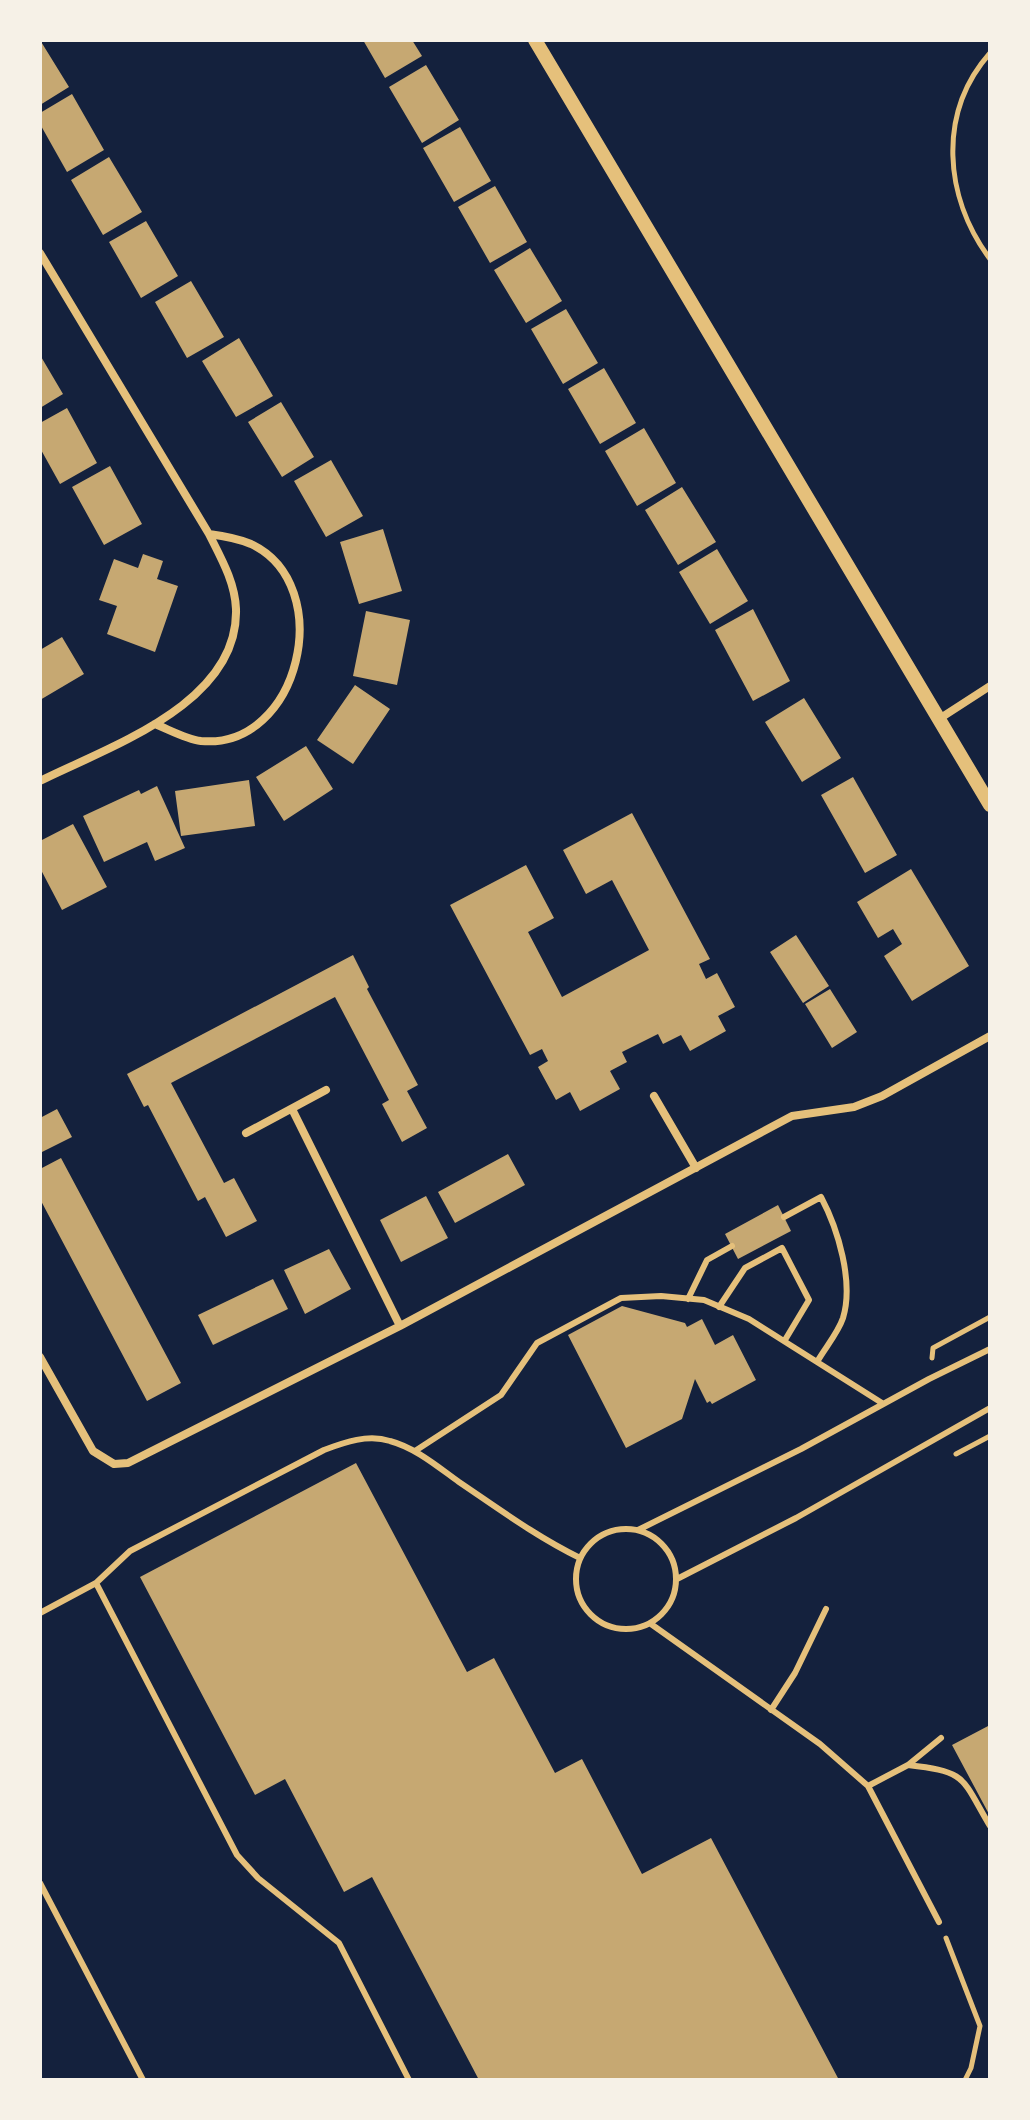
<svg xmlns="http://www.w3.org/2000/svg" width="1030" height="2120" font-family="'Alegreya Sans',sans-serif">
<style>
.building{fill:#c6a872}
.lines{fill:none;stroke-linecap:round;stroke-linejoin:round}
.path{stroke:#e5c07b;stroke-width:5}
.service{stroke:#e5c07b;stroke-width:6}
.minor{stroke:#e5c07b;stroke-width:8}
.tertiary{stroke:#e5c07b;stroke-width:14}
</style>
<rect width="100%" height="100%" fill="#14213d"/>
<path class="building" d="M40,40L69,87L40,105Z
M363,40H412L422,56L385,78Z
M426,65L459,120L422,143L389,87Z
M72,94L104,150L67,172L40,124V113Z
M460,127L491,181L454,202L423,148Z
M109,157L142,212L103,235L71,180Z
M495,186L527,242L490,263L458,207Z
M146,221L178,276L141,298L109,242Z
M530,248L562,301L526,323L494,270Z
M191,281L224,337L187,358L155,302Z
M566,309L598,363L563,384L531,329Z
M239,338L273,396L236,417L202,361Z
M40,355L63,394L40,408Z
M604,368L636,423L600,444L568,389Z
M281,402L314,457L282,477L248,422Z
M67,408L97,463L60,484L40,448V423Z
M644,428L676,483L637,506L605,451Z
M331,460L363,516L326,537L294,481Z
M110,466L142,524L104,545L72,487Z
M682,487L716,542L678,565L645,510Z
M383,529L402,591L359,604L340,542Z
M717,549L748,601L710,624L679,572Z
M143,554L163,561L157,579L178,586L155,652L107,634L117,606L99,600L114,559L138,568Z
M753,609L790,681L753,701L715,630Z
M366,611L410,620L397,685L353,676Z
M62,637L84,674L40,700V650Z
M355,685L390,709L353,764L317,740Z
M804,698L841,758L802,782L765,722Z
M306,746L333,789L284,821L256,777Z
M853,777L897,855L865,873L821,795Z
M249,780L255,826L181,836L175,791Z
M157,786L185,848L155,861L147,842L104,862L83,816L139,790L141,794Z
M632,813L710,959L699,964L706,979L717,973L735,1007L718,1016L726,1031L690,1051L681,1035L663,1044L658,1034L622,1052L627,1062L610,1071L620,1089L580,1111L570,1092L556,1100L538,1067L548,1061L542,1049L530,1055L450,905L526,865L554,918L528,932L562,997L649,950L612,880L586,894L563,850Z
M73,824L107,887L62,910L40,868V841Z
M911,869L969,966L912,1001L884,956L902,944L893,929L878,938L857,902Z
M796,935L829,986L803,1003L770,952Z
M353,955L369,987L367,989L418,1085L407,1091L427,1128L402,1142L382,1104L389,1100L335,997L171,1083L224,1183L234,1178L257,1221L226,1237L205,1197L198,1201L148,1105L144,1107L127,1074Z
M830,989L857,1032L832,1048L805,1004Z
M57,1109L72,1137L40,1153V1118Z
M508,1154L525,1185L455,1223L438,1192Z
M61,1158L181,1383L147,1401L40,1199V1169Z
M426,1196L448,1238L401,1262L380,1220Z
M778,1205L791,1231L738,1259L725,1234Z
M329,1249L351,1289L305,1314L284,1270Z
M273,1279L288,1309L213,1345L198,1315Z
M622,1306L685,1323L687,1327L702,1319L715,1345L733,1335L756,1380L712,1404L710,1401L707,1403L695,1379L682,1419L626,1448L568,1335Z
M356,1463L467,1672L494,1658L555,1773L582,1759L642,1874L711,1838L839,2080H479L372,1877L344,1892L285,1779L255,1795L140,1577Z
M990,1725V1816L952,1745Z"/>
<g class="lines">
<path class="path" d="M990,53C937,113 944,197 990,259
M932,1358L933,1348L990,1317
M956,1454L990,1436
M946,1938L980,2026L971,2068L965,2080"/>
<path class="service" d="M784,1217L821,1197C838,1229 854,1282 843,1318C838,1333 825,1348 817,1362
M688,1299L707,1260L732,1246
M719,1307L745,1268L782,1248L809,1300L785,1340
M415,1451L501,1395L537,1343L621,1298L661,1296L704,1300L749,1319L882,1403
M576 1579a50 50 0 1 1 100 0a50 50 0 1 1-100 0Z
M638,1530L801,1449L929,1379L990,1349
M677,1579L796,1518L990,1408
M96,1583L237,1855L258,1878L339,1943L409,2080
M40,1613L96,1583L130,1551L324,1450C345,1442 368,1434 390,1441C416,1448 438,1467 459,1482C499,1509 537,1537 580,1558
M651,1624L820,1744L868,1786L908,1765L941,1738
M771,1710L795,1673L826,1609
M908,1765C968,1772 961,1777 990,1826
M868,1786L939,1922
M40,1883L143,2080"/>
<path class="minor" d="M40,253L209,534C224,536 237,538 251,544C338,585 300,750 201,741C186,739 170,730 155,724
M939,719L990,686
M40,781C108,747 239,704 236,609C235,582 221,558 209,534
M654,1096L696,1168
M292,1109L400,1326
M246,1133L326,1090
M40,1357L93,1451L114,1464L128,1463L400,1326L792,1116L854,1107L882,1096L990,1036"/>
<path class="tertiary" d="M535,40L990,805"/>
</g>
<rect width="1030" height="2120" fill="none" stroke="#f6f1e7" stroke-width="84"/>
</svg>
